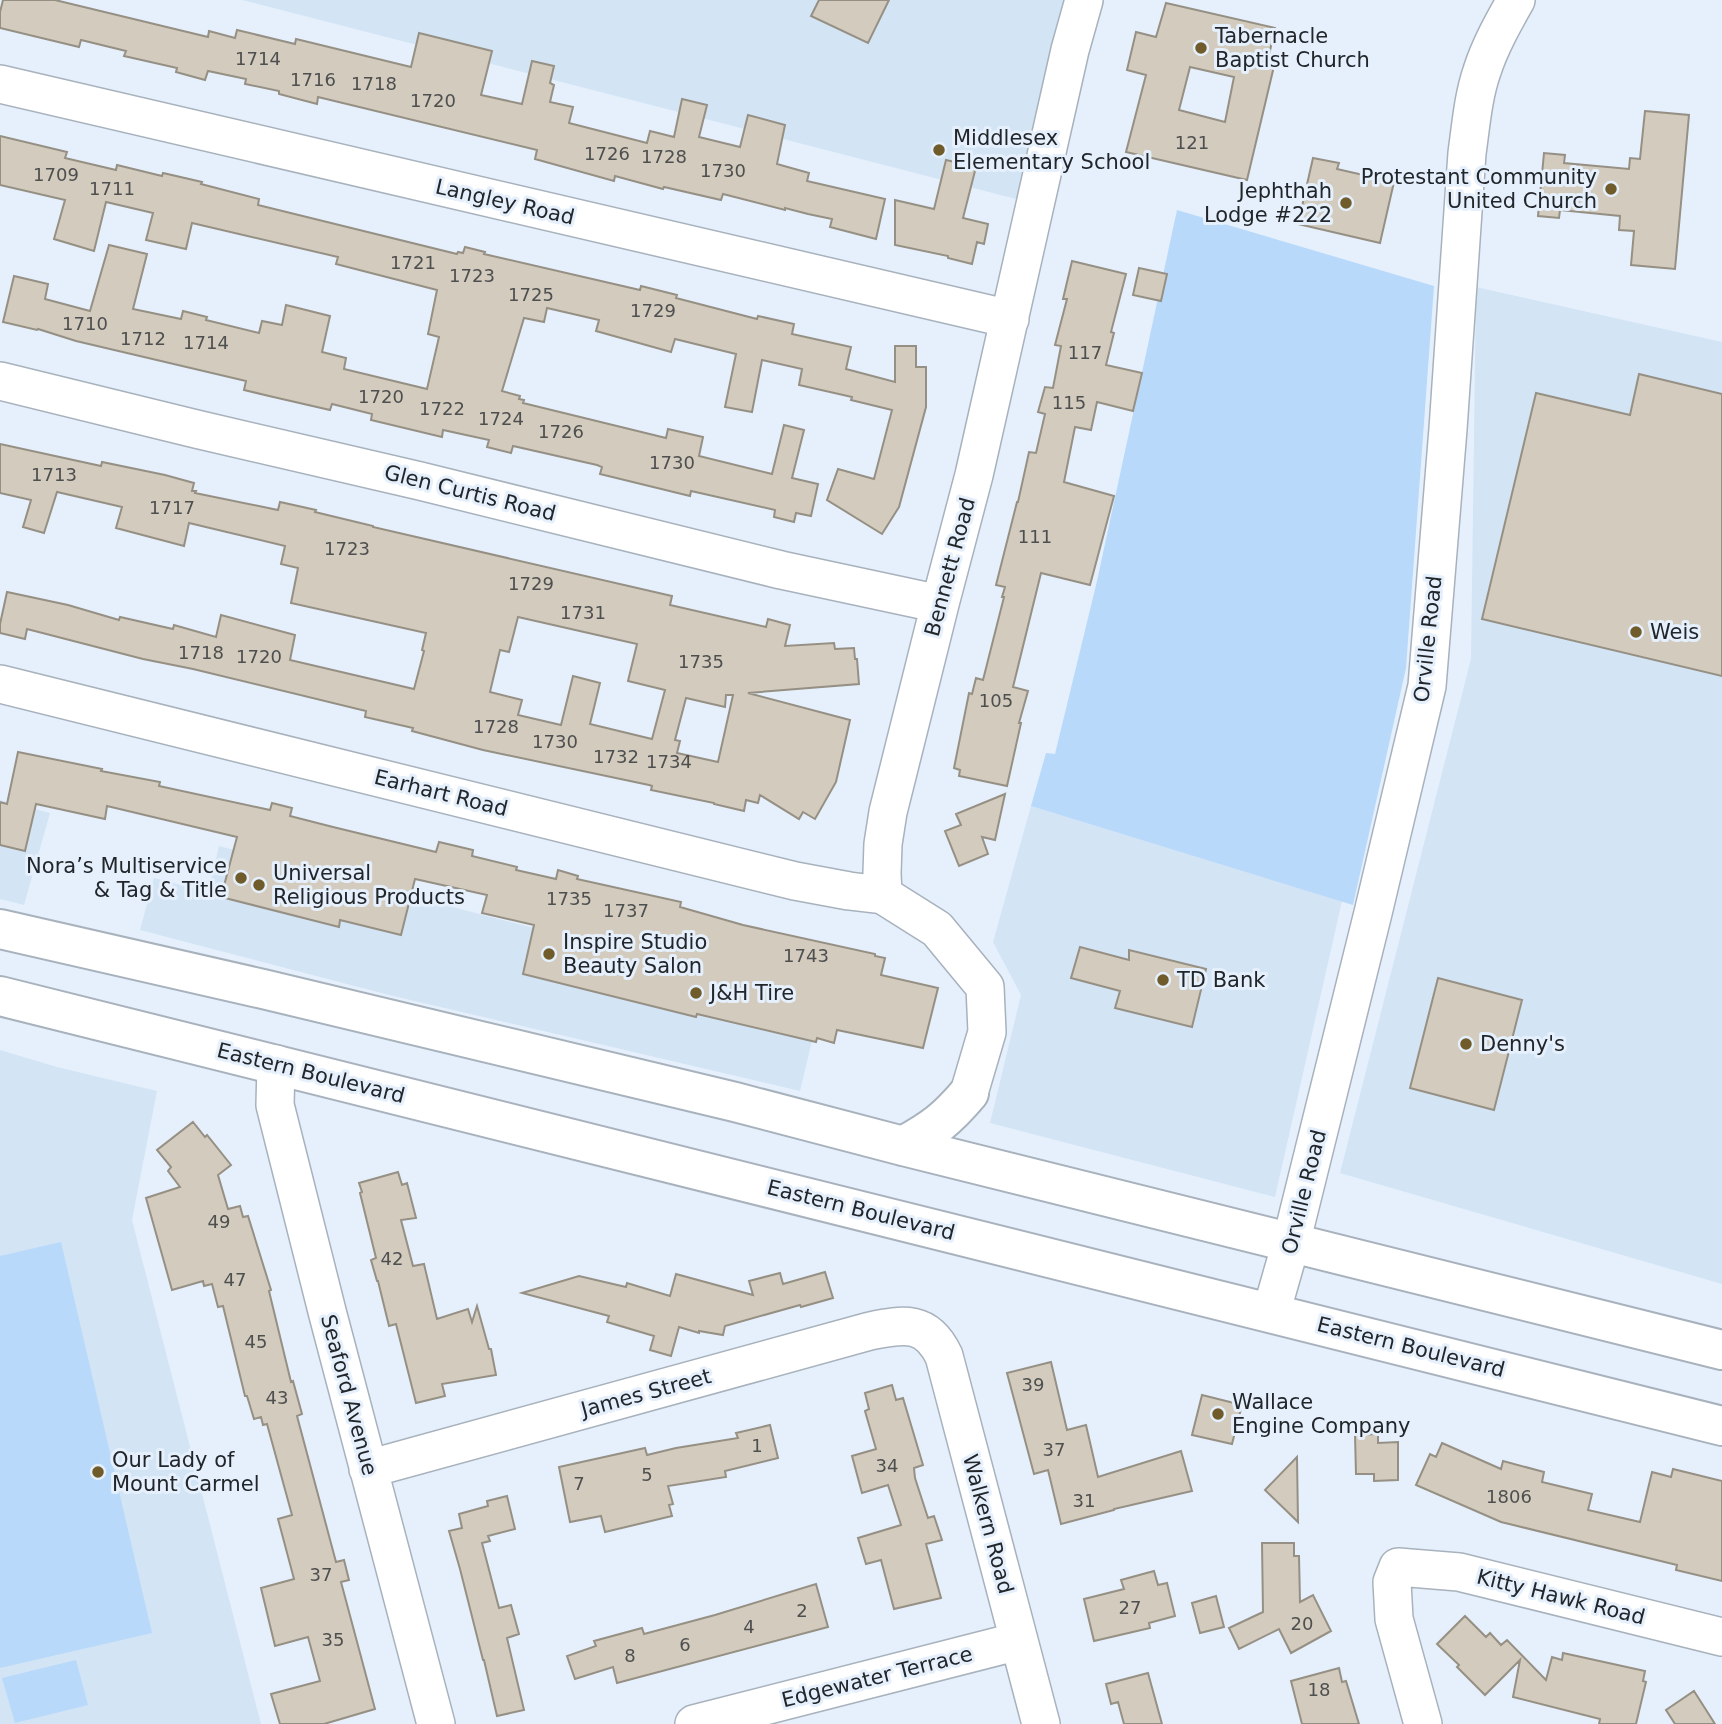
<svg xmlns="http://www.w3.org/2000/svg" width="1722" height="1724" font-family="'DejaVu Sans',sans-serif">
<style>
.built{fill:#d3e4f5}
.green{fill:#b8d9fa}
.building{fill:#d2cbbe;stroke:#969084;stroke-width:2;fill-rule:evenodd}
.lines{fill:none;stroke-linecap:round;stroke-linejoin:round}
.minor-casing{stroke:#a8b2bd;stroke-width:40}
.major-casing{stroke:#a8b2bd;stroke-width:42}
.minor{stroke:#fff;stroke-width:37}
.major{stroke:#fff;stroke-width:38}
.poi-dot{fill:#705b2a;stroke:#e5f0fc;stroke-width:2.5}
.labels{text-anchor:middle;stroke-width:6;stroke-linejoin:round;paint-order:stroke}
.number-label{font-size:18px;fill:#4e4f4f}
.poi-label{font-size:21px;fill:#22262a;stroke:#e5f0fc;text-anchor:start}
.street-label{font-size:21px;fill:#22262a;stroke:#e5f0fc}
</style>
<rect width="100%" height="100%" fill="#e5f0fc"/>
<path class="built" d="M242,0H1087L1036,204Z
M1476,287L1722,342V1284L1340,1173L1471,659Z
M0,800L50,813L24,905L0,899Z
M1031,806L1342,901L1275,1197L990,1123L1021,995L993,942Z
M219,846L821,1003L800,1091L389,995L140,930L154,878L208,892Z
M0,1050L57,1067L157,1091L132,1220L261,1724H0Z"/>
<path class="green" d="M1177,210L1434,286L1406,668L1353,905L1031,806L1046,753L1055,754L1097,581Z
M61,1242L152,1633L0,1668V1256Z
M76,1660L88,1705L15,1723L2,1678Z"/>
<path class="building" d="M3,0H55L208,37L209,31L235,38L237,30L295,44L296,39L411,67L419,33L492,51L481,95L522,104L532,61L554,66L550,83L554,85L550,102L573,107L569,123L647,143L650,131L674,137L682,99L707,105L699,137L740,147L748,115L785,125L777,164L809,173L807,181L885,199L876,239L830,227L832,219L808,214L785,208V210L723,194L721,200L664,187L663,189L615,176L614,181L535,159L537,150L318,97L317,104L279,94V91L245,84L246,79L208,71L205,80L176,72L177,68L124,56L126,51L81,40L79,47L0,28V12Z
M819,0H889L868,43L811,16Z
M1166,3L1275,28L1268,60L1275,62L1247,180L1126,152L1146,75L1127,70L1136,32L1156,37ZM1190,67L1234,77L1225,122L1179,110Z
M1645,111L1689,115L1675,269L1631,265L1634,231L1619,230L1620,216L1560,210L1559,218L1538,216L1544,153L1565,155L1564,163L1629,169L1630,158L1640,159Z
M0,136L67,152L65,158L116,170L117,165L162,176L163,173L202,182L201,184L259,199L258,205L457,254L458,252L463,253L465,247L485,252L484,254L640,290L641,286L677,295L676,298L757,319L758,316L794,324L792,334L851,347L846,369L895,382V346H916V367H926V407L899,507L882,534L827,500L838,469L874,479L892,410L851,400L852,397L799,385L802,369L762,360L752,412L725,407L736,354L675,339L671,352L596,331L599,320L547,308L544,322L524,318L502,391L520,396L519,399L524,400L523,403L666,438L668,429L703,437L699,456L772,474L784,425L804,430L792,478L818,484L811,516L796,513L794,522L774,517L775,510L691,491L690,496L600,474L602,467L597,465L513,446L511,453L487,447L489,440L443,430L442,437L371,420L372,414L332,404L330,410L269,396L244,390L246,381L76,341L38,329L37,330L3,322L14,276L48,284L45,299L90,311L109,245L147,254L133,309L181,319L183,311L207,317L206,320L259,333L262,321L282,325L286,305L330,316L322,352L346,358L344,369L427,389L439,337L428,334L437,290L336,264L338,257L192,223L186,249L146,240L153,213L106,202L94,251L54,239L65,200L0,185Z
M1313,158L1339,163L1337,169L1394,182L1380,243L1298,224Z
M946,160L976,167L963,218L988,224L984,244L977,242L972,264L948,258V256L895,245V200L934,209Z
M1072,261L1126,274L1111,332L1114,333L1106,365L1142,373L1133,411L1097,402L1091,430L1075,427L1064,482L1114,496L1090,585L1041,573L1013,687L1028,691L1019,723H1021L1007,786L959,776L960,770L954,768L969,693L972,694L976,678L983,680L1004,597H1002L1005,587L996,585L1017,502H1018L1029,452L1036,453L1045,414L1038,412L1045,387L1053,388L1061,346L1055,345L1067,299H1063Z
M1139,268L1167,274L1161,301L1133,295Z
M1639,374L1722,394V676L1482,619L1536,393L1630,415Z
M0,444L101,466L102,462L165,475L194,483L192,491H196L195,493L278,510L280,502L316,510L315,512L373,526V527L672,596L670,605L766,627L768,619L790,625L785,646L834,643L835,649L854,648L855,659H857L859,684L748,693L850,720L836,782L815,819L803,812L799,819L760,795L758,803L746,800L744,811L714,804V803L651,790L652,786L649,785L483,750L412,731L413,728L365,717L366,711L193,669L143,659L27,629L25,639L0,633V624L7,592L68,605L119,620L120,617L173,629L174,625L216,637L221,615L295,635L290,660L414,689L424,651L422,650L426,633L291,603L298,568L281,564L285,546L189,523L184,546L116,528L122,507L57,492L44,533L23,527L31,500L0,493ZM518,617L637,644L628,681L665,690L652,739L590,724L600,683L573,676L561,725L518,715L522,700L490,692L500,650L509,652ZM726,695H733L718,762L677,753L680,741L675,740L686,698L725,707Z
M18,752L102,769L101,771L160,782L159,786L270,810L272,803L292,808L290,816L333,827L436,852L439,842L473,850L472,856L517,867L516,870L556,879L558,870L578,876L577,879L681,902L680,907L743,925L875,954V956L885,958L881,975L938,988L923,1048L837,1030L834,1043L817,1038L816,1042L697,1014L696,1017L523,974L534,925L482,913L487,895L415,879L401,935L340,920L339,927L221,897L237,837L107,806L105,819L36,804L25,851L0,845V802L7,804Z
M1005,794L995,840L982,837L988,854L959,866L945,831L961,825L956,814Z
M1080,947L1129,960V950L1206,969L1192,1027L1115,1008L1120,991L1071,978Z
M1438,978L1522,1000L1494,1110L1410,1088Z
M193,1122L205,1137L207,1135L231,1165L218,1175L228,1209L240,1206L243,1217L248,1216L271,1290L269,1291L291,1382L293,1381L302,1414L297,1416L336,1562L344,1560L349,1580L341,1582L375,1709L324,1724H280L271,1694L320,1681L308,1637L275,1646L261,1588L294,1579L278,1519L292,1515L267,1424L263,1425L261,1417L254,1419L247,1396H245L223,1306L218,1307L212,1284L204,1286L203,1281L172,1290L146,1198L180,1187L168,1171L171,1167L157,1150Z
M398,1172L402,1185L407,1183L416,1218L401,1220L413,1266L424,1264L437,1319L468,1309L472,1322L477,1306L489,1349H491L496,1375L442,1384L445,1396L416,1403L396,1324L389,1326L378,1281H377L371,1260L376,1258L360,1193L362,1192L359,1183Z
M825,1272L833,1298L801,1307L800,1305L725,1326L723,1335L699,1331V1333L679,1327L671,1356L650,1350L654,1336L607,1322L609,1316L522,1293L579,1276L626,1287L627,1283L670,1296L676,1274L753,1295L749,1281L780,1273L783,1284Z
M1051,1362L1067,1430L1086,1425L1098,1477L1181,1451L1192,1491L1114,1509V1510L1061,1524L1048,1470L1034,1474L1007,1373Z
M892,1385L896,1400L903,1398L923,1465L914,1468L915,1478L928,1518L934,1516L942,1540L926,1544L941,1598L894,1609L881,1560L866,1564L858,1538L901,1525L888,1485L862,1493L852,1456L876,1449L865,1411L869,1409L865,1393Z
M1202,1395L1242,1405L1232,1444L1192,1435Z
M770,1425L778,1458L725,1471L726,1477L668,1486L673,1504L669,1505L672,1516L605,1532L601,1516L570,1522L559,1467L645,1448L647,1455L676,1448L738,1438L736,1433Z
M1378,1434V1443L1398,1442V1480L1374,1481V1474H1356L1355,1435Z
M1442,1443L1501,1469L1503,1461L1544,1472L1542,1482L1592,1494L1588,1510L1640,1522L1652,1472L1671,1477L1673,1469L1722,1481V1581L1676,1570L1677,1565L1501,1522L1416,1485L1430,1454L1436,1457Z
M1297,1457L1298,1522L1265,1490Z
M507,1496L515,1529L488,1536L490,1541L482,1543L499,1608L511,1605L519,1634L507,1638L524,1710L497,1716L484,1660H483L460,1569L449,1531L462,1528L459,1514L488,1506L487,1501Z
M1262,1543H1294V1556H1299L1300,1602L1313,1595L1331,1631L1291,1653L1279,1629L1239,1649L1229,1628L1263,1612Z
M1154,1571L1158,1585L1167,1583L1175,1616L1149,1623L1150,1628L1094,1641L1084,1599L1124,1589L1121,1580Z
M816,1584L828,1627L617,1683L613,1667L575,1679L567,1656L596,1646L594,1641L642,1628L644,1634L715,1615Z
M1216,1596L1224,1627L1200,1633L1192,1603Z
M1465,1616L1486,1637L1490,1633L1501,1645L1507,1640L1546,1680L1552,1657L1562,1660L1563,1653L1645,1671L1643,1681L1646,1682L1636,1724H1599L1600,1719L1513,1697L1520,1660L1485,1695L1457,1667L1459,1665L1437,1644Z
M1339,1668L1342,1682L1346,1681L1359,1724H1302L1291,1681Z
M1148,1673L1162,1724H1124L1118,1702L1111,1704L1106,1684Z
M1694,1691L1715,1724H1675L1666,1710Z"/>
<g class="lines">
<defs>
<path id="minor" d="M0,84L1010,319
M0,381L196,429L420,481L781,570L940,604
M0,684L795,881L849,891L883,895
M276,1064L275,1105L328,1315L436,1724
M969,1093L987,1032L985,987L937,929L883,895L882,873L883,844L888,812L940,604L974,475L1070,50L1084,0
M1271,1313L1291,1243L1373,913L1427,686L1448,429L1467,153C1471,125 1473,97 1482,71C1490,46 1503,23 1516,0
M368,1469L870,1331C904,1324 927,1320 944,1356L1041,1724
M694,1724L1019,1641
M1423,1724L1394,1619L1392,1582L1398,1567L1459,1572L1722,1637"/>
<path id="major" d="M0,929L263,989L735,1102L903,1146L1722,1350
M0,996L1722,1426
M903,1146C934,1129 947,1119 969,1093"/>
</defs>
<use href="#minor" class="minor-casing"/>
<use href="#major" class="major-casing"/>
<use href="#minor" class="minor"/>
<use href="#major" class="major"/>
</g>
<g class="poi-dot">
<circle cx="1201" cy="48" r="7"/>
<circle cx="939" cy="150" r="7"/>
<circle cx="1611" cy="189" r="7"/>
<circle cx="1346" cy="203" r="7"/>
<circle cx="1636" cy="632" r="7"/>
<circle cx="241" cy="878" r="7"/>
<circle cx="259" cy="885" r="7"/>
<circle cx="549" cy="954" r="7"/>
<circle cx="1163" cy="980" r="7"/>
<circle cx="696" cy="993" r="7"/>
<circle cx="1466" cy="1044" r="7"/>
<circle cx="1218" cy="1414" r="7"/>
<circle cx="98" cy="1472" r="7"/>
</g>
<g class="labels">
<g class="number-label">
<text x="258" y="65">1714</text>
<text x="313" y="86">1716</text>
<text x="374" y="90">1718</text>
<text x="433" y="107">1720</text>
<text x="1192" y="149">121</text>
<text x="607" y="160">1726</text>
<text x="664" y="163">1728</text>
<text x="723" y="177">1730</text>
<text x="56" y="181">1709</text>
<text x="112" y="195">1711</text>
<text x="413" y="269">1721</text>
<text x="472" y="282">1723</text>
<text x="531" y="301">1725</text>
<text x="653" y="317">1729</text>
<text x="85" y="330">1710</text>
<text x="143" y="345">1712</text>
<text x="206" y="349">1714</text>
<text x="1085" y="359">117</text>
<text x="381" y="403">1720</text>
<text x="1069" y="409">115</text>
<text x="442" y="415">1722</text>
<text x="501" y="425">1724</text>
<text x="561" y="438">1726</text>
<text x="672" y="469">1730</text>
<text x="54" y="481">1713</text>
<text x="172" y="514">1717</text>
<text x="1035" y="543">111</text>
<text x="347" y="555">1723</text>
<text x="531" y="590">1729</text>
<text x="583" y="619">1731</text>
<text x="201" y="659">1718</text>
<text x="259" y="663">1720</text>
<text x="701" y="668">1735</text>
<text x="996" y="707">105</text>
<text x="496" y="733">1728</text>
<text x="555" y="748">1730</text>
<text x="616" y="763">1732</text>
<text x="669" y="768">1734</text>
<text x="569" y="905">1735</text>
<text x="626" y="917">1737</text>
<text x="806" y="962">1743</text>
<text x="219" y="1228">49</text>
<text x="392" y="1265">42</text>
<text x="235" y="1286">47</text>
<text x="256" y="1348">45</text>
<text x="1033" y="1391">39</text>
<text x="277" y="1404">43</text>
<text x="757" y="1452">1</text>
<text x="1054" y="1456">37</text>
<text x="887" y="1472">34</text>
<text x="647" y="1481">5</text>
<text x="579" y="1490">7</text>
<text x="1509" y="1503">1806</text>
<text x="1084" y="1507">31</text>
<text x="321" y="1581">37</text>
<text x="1130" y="1614">27</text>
<text x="802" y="1617">2</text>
<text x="1302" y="1630">20</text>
<text x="749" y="1633">4</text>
<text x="333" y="1646">35</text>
<text x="685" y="1651">6</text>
<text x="630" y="1662">8</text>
<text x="1319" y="1696">18</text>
</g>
<g class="poi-label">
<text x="1215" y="43">Tabernacle<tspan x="1215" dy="24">Baptist Church</tspan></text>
<text x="953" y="145">Middlesex<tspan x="953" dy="24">Elementary School</tspan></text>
<text x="1597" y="184" text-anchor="end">Protestant Community<tspan x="1597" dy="24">United Church</tspan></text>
<text x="1332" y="198" text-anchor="end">Jephthah<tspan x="1332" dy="24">Lodge #222</tspan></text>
<text x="1650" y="639">Weis</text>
<text x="227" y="873" text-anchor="end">Nora’s Multiservice<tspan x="227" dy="24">&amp; Tag &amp; Title</tspan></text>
<text x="273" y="880">Universal<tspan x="273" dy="24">Religious Products</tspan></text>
<text x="563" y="949">Inspire Studio<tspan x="563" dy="24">Beauty Salon</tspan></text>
<text x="1177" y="987">TD Bank</text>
<text x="710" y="1000">J&amp;H Tire</text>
<text x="1480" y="1051">Denny's</text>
<text x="1232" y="1409">Wallace<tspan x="1232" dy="24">Engine Company</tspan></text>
<text x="112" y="1467">Our Lady of<tspan x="112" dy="24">Mount Carmel</tspan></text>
</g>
<g class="street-label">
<text transform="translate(505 202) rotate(13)" y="7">Langley Road</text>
<text transform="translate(470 493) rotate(14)" y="7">Glen Curtis Road</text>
<text transform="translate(950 567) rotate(-75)" y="7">Bennett Road</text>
<text transform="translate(1428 639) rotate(-84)" y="7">Orville Road</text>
<text transform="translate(441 793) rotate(14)" y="7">Earhart Road</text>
<text transform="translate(311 1073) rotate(14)" y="7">Eastern Boulevard</text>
<text transform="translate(1304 1192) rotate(-76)" y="7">Orville Road</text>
<text transform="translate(861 1210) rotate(14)" y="7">Eastern Boulevard</text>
<text transform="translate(1411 1347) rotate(14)" y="7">Eastern Boulevard</text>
<text transform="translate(646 1393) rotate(-15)" y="7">James Street</text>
<text transform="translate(349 1395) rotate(75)" y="7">Seaford Avenue</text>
<text transform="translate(988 1524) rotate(75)" y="7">Walkern Road</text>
<text transform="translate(1561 1597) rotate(14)" y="7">Kitty Hawk Road</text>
<text transform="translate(877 1677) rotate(-14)" y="7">Edgewater Terrace</text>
</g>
</g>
</svg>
